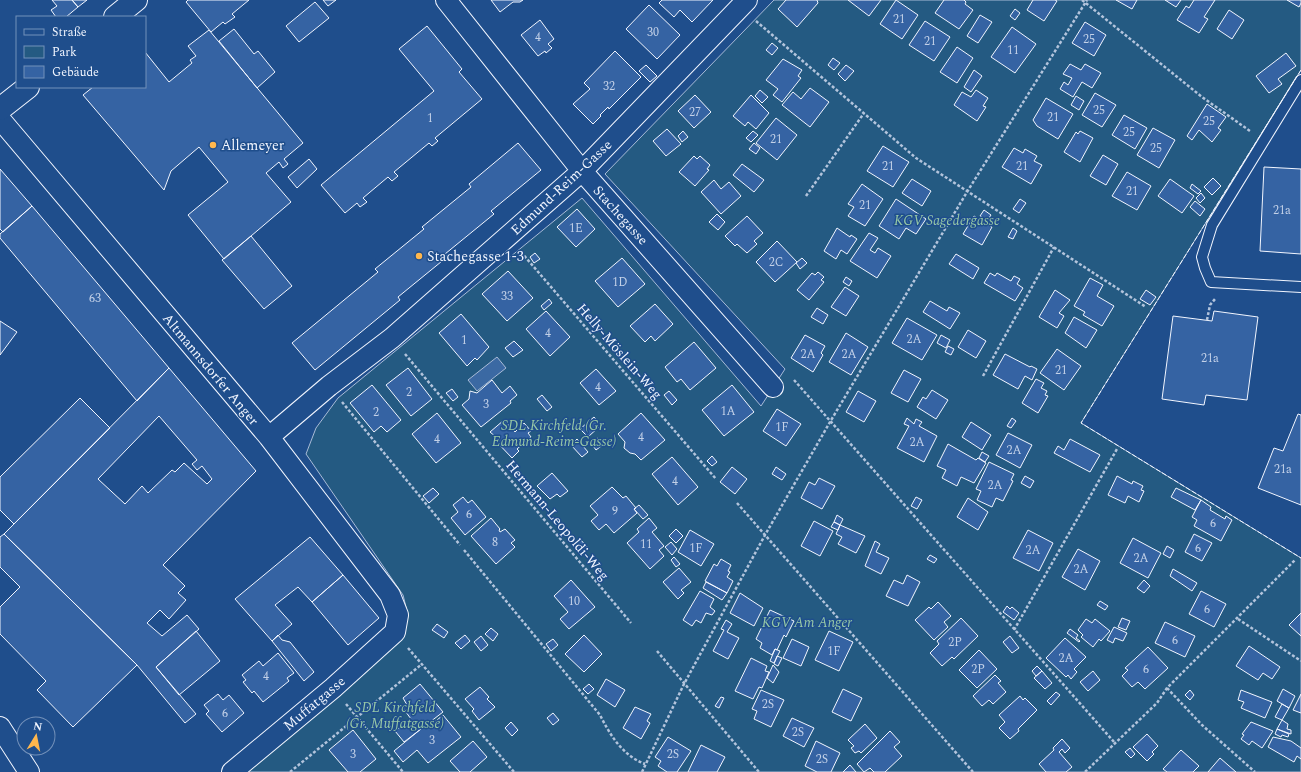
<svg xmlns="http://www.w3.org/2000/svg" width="1301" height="772" font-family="Spectral,serif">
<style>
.green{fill:#245a82;stroke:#a8bbd7}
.water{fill:#3b69a3;stroke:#a8bbd7}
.building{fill:#3563a3;stroke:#f2f6ff;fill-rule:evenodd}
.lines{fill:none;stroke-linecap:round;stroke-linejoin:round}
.lane-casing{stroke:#f2f6ff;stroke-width:12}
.street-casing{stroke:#f2f6ff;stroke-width:22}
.primary-casing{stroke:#f2f6ff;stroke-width:24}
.path{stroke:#b3c4dc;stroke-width:2.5;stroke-dasharray:3 2;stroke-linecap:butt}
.lane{stroke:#1f4e8c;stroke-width:10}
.street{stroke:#1f4e8c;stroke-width:20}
.primary{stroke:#1f4e8c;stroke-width:22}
.fence{stroke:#f2f6ff;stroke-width:1;stroke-dasharray:5 2;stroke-linecap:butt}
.poi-dot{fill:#ffb74d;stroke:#1f4e8c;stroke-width:1.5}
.labels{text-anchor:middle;stroke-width:3;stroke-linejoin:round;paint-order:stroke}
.number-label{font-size:12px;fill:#c3d1e8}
.poi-label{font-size:14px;fill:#f2f6ff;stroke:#1f4e8c;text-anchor:start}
.street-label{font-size:14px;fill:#f2f6ff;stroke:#1f4e8c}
.park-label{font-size:14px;font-style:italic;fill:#97c8a6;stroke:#1f4e8c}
</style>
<rect width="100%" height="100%" fill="#1f4e8c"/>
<path class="green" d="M774,0H1301V70L1081,423L1301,558V772H239L401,636L408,615L403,595L306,454L316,428L338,398L582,198L761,406L785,369L605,174Z"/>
<path class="water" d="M497,357L506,368L477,391L468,380Z"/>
<path class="building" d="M52,0H72L78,7L66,17H56L51,10L57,6Z
M72,0H87L78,7Z
M188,0H249L232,14L235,17L225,24L223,22L211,32L186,2Z
M323,0H336L328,6Z
M491,0H523L520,2H513L500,12Z
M662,0H713L692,22L680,10L674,17L659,3Z
M786,0H817L818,3L797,27L778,9Z
M848,0H881L869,16Z
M896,0L918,15L902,39L880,24Z
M944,0H964L966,2L965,4L973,10L959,29L935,13Z
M1033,0H1055L1057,1L1044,21L1027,10Z
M1116,0H1137L1132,9Z
M1165,0H1181L1176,7Z
M1194,0H1215L1204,17L1208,19L1199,33L1177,20L1186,6L1189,8Z
M1287,0H1301V3L1299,7Z
M315,2L329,18L299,42L286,26Z
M649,5L680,35L657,59L626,29Z
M1015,9L1020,13L1015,20L1010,16Z
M1229,10L1244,20L1232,39L1217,29Z
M980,15L992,22L978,43L967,36Z
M540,20L554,39L548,44L552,48L546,53L545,51L538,56L521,35Z
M925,21L950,37L934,61L909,45Z
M1085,22L1106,35L1094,56L1072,43Z
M427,26L462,69L459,72L482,99L435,138L438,141L432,146L429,143L394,172L398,176L392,181L388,177L363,198L367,202L360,207L357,203L345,213L321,185L434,91L399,49Z
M1012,27L1036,44L1015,73L991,57Z
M234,29L254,54L258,51L275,72L257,88L219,41Z
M209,30L303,143L284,159L288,164L283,168L279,162L266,173L291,202L224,259L188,215L228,182L199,147L171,171L164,190L83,95L93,87H145V52L169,82L192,63L190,60L196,56L188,46Z
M772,43L778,48L772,55L766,50Z
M957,47L973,58L957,83L940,72Z
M615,51L641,77L609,109L608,107L600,115L601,116L593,124L573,104L590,89L584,83Z
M1286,53L1296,66L1278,79L1282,84L1269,93L1256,76Z
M833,58L840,63L834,70L828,65Z
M783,59L802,70L798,76L801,78L782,102L773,95L778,89L766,80Z
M1070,64L1081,70L1085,64L1101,73L1092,88L1082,82L1073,97L1060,89L1064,82L1068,85L1072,78L1063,74Z
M646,65L657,76L650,82L639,71Z
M846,65L854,71L845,81L838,74Z
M974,70L982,76L971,92L964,87Z
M810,88L829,102L810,127L782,105L793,92L801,99Z
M760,90L768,97L762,103L755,96Z
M976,90L988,98L983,106L986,107L977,121L954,105L962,92L971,97Z
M1095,93L1116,105L1102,127L1082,115Z
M695,95L711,112L694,128L678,111Z
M751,95L769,113L756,129L748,122L745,126L733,116Z
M1076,96L1084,101L1079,110L1071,105Z
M1046,98L1073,114L1058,139L1037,126L1033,120Z
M1207,104L1226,117L1218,128L1221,130L1212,142L1199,130L1192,140L1187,136Z
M1124,115L1147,128L1135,149L1112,135Z
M776,118L797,135L777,160L756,143Z
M1153,128L1175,140L1159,168L1137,155Z
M667,129L681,144L666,156L653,141Z
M683,131L688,137L682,142L678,136Z
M753,131L758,135L751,142L746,138Z
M1080,131L1093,138L1080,162L1064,152L1076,132L1078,134Z
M518,143L541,170L491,211L494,214L445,254L447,257L398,297L400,300L315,370L292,343L378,272L375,269L424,229L422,227L471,187L469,184Z
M754,143L760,148L756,154L749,149Z
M883,146L909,162L893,187L867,171Z
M1014,148L1023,153L1025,149L1037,156L1034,161L1042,165L1031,184L1002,167Z
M1103,155L1118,164L1106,185L1090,176Z
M694,156L697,159L700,156L710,165L707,169L709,170L695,186L679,172Z
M309,159L317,169L297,188L288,177Z
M742,164L764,180L754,192L733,175Z
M1264,167L1301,169V254L1260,251Z
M0,169L32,206L3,232L0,229Z
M1127,172L1151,186L1137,210L1112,196Z
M1213,178L1221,186L1212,195L1204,187Z
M912,179L931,191L922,206L902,193Z
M1170,179L1194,196L1182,213L1158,196Z
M714,180L721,189L729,182L741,196L721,214L701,192Z
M862,184L883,199L865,226L848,216L854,207L848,204Z
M1192,184L1201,191L1198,194L1190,188Z
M1201,193L1205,198L1200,203L1196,198Z
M896,199L926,219L916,234L906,228L899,239L879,226Z
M1020,199L1026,203L1019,213L1013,209Z
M1195,201L1205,209L1200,216L1190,207Z
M32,206L169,368L137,401L0,238V234Z
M577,209L595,229L576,247L557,227Z
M984,210L991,215L987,221L980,216Z
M717,214L725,222L718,230L709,222Z
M747,216L763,233L754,241L757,244L747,253L737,244L735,246L725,236Z
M974,216L992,227L982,245L963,234Z
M837,228L850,237L851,235L857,239L847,254L841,250L836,259L824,251Z
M1013,228L1017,231L1013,239L1008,237Z
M869,233L878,238L870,250L875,253L878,248L891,256L877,278L850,261Z
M251,236L292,286L264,309L222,260Z
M777,241L797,262L775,282L756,262Z
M535,253L540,259L534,263L530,257Z
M956,254L979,268L973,279L949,264Z
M622,258L645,284L618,307L595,281Z
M802,258L807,263L800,269L796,263Z
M508,271L533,298L507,321L482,294Z
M818,272L824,277L821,280L824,282L809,300L797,290L812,273L815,275Z
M990,273L995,276L997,273L1011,281L1014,276L1020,279L1017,284L1023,288L1015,301L984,283Z
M846,277L852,281L849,286L843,282Z
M1090,278L1103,285L1097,296L1114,306L1102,326L1083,315L1085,312L1074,306Z
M845,287L859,296L846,316L831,307Z
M1055,290L1070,300L1059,313L1064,316L1057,328L1039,317Z
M1146,290L1156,297L1150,305L1140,299Z
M549,299L552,303L544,310L541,306Z
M930,301L947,311L949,307L960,313L950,329L923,312Z
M655,304L673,324L655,341L651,336L645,342L630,326Z
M817,308L828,315L823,324L811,317Z
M546,311L570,337L550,356L526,329Z
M1214,311L1258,317L1247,400L1206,395L1204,405L1162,399L1173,316L1212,321Z
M461,314L489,347L477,360L475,358L467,366L439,333Z
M1074,317L1097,330L1086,348L1065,333Z
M907,318L937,335L922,360L892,343Z
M0,321L17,332L0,355Z
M968,330L986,341L976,358L958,347Z
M846,333L868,347L851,375L829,362Z
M805,335L825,346L821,353L823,355L813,372L791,358Z
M941,335L950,340L946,348L937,343Z
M514,341L523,350L513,357L505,348Z
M694,342L716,368L690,390L681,379L677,382L665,367Z
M948,346L954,349L951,355L945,352Z
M1057,349L1081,366L1064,390L1040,373Z
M1005,354L1030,367L1031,366L1037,369L1032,380L1025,376L1018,389L993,375Z
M169,368L256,471L163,565L185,586L178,593L186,600L169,619L160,610L147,623L162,636L187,615L199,629L156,667L196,714L185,723L137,665L4,534ZM159,416L197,460L192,464L197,470L202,466L212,479L207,484L184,463L175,472L172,470L148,493L142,486L125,504L98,479Z
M408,368L432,399L411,416L386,385Z
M596,369L616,391L599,405L580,383Z
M904,370L921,379L908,402L891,393Z
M645,377L650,383L646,387L641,380Z
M1036,379L1044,383L1041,388L1047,391L1045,395L1048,396L1038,413L1022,403Z
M492,380L502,393L510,386L517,395L510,401L511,403L481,427L462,405L469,399L470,391L477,393Z
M372,385L401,420L387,432L381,426L374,432L350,403Z
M732,385L754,412L724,436L702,410Z
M452,389L458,397L453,401L446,393Z
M932,390L948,400L936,419L917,407L923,397L926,399Z
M669,391L677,400L672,405L664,395Z
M858,391L876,401L864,422L846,412Z
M542,395L552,407L547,411L537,399Z
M80,398L110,428L14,524L0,510V477Z
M777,409L801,424L786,446L763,431Z
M437,413L461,443L436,463L412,434Z
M641,413L665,440L641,460L635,454L630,453L624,448L625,442L618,434Z
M1298,414L1301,415V505L1258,488L1274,448L1283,451Z
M594,417L601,425L588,437L580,429Z
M907,418L914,424L916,419L922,422L919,426L937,436L924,462L897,448L909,426L904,424Z
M1012,418L1016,421L1011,428L1007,426Z
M504,420L515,432L524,423L531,431L528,433L531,437L517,449L519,451L512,458L494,439L496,437L490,432Z
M971,422L991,435L982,450L962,437Z
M1008,433L1032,445L1020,468L996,455Z
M598,438L604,444L596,450L591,443Z
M577,439L588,452L582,457L571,445Z
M1070,439L1100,455L1090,472L1054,453L1058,446L1064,450Z
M948,444L976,460L978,458L986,463L974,483L961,477L957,486L942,478L946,470L937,466Z
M982,452L989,456L985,462L979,458Z
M712,456L717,462L712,466L707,461Z
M672,457L698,487L678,505L652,474Z
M989,462L1014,474L1011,480L1013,481L1003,501L996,498L992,507L977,500L981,491L976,489Z
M732,467L747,479L735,494L720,482Z
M776,467L786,474L782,480L772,474Z
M552,473L568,491L560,497L557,494L550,499L537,486Z
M1025,476L1034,481L1030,488L1021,483Z
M1117,476L1132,484L1133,481L1143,486L1141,490L1144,491L1139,502L1128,496L1125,503L1108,495Z
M819,478L835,486L822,509L801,498L809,482L815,485Z
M612,487L623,498L626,496L636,508L634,509L637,513L614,533L606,524L599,530L591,521L598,515L590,506Z
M433,488L439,494L429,503L423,496Z
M1176,488L1201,500L1195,510L1171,497Z
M463,497L468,503L472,500L486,517L465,535L451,518L458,512L453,505Z
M916,497L922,500L917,509L911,506Z
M968,498L988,512L978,530L957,517Z
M1201,500L1211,507L1210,510L1225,519L1226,516L1232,520L1221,541L1194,526L1197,520L1192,517Z
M639,505L648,515L643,519L634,509Z
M837,515L843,519L840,525L834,522Z
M491,518L500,529L499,530L500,532L505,529L515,540L511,543L515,547L496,564L471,536Z
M649,518L657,528L652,532L664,546L659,550L664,556L650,569L627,543L639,532L637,529Z
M814,521L833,531L820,556L801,546Z
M834,522L840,525L838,530L831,527Z
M840,525L865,536L856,553L838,544L842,537L836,534Z
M676,529L683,536L676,543L669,536Z
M690,530L714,544L701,566L678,552Z
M1028,530L1053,543L1039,571L1013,558Z
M4,534L137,665L73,727L37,690L46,681L0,634V607L20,587L0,567V537Z
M1194,534L1212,543L1202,561L1185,552Z
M310,537L343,575L312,602L298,587L275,605L292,624L272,641L235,599Z
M1133,538L1161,553L1148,578L1120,563Z
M580,539L588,548L581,554L573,544Z
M875,541L880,544L876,552L889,558L881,574L865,566Z
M671,542L677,549L672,555L665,547Z
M1167,546L1174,550L1170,558L1163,554Z
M1078,549L1100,561L1085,590L1062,577Z
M930,555L937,559L934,563L927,559Z
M674,557L680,564L676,567L671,560Z
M721,559L731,565L728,571L730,572L727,577L733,581L727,593L705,581L714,564L717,566Z
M679,568L691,582L681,590L684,593L678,599L663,582Z
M1173,569L1197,583L1192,591L1170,576Z
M343,575L379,618L348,645L312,602Z
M907,575L920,582L908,606L886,596L894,580L903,584Z
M571,580L595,607L569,629L560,619L568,612L554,596Z
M1144,580L1150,586L1144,593L1137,588Z
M706,582L727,593L722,600L703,588Z
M700,591L714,599L710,607L715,611L712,615L706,613L701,623L696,620L692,626L683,620Z
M1201,591L1226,604L1214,627L1189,614Z
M740,593L763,608L754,626L730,613Z
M1100,601L1108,606L1105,610L1097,605Z
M938,602L951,616L944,622L948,627L934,640L915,620L929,607L931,609Z
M1007,606L1010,609L1012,607L1019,613L1014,620L1003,612Z
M770,610L794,621L786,637L784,635L777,650L775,649L772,655L760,648L762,643L756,639Z
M1301,613V636L1289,625Z
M961,618L978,636L954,659L952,657L942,666L930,653L939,644L937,641Z
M1122,618L1130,621L1126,630L1118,627Z
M1086,619L1092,623L1095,619L1110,631L1101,641L1099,639L1093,647L1081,637L1083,635L1078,630Z
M726,620L732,624L727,632L739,638L728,659L713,651L724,630L721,629Z
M1165,622L1195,636L1185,657L1155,643Z
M437,624L448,632L444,638L432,630Z
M1114,627L1127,633L1123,641L1115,638L1113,643L1107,640Z
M491,628L498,634L493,641L485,634Z
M1070,629L1078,635L1076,638L1080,641L1079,642L1067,633Z
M196,631L220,661L179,695L156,667Z
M829,631L853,642L839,671L815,660Z
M278,635L282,640L290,642L314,672L304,681L272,641Z
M465,635L470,641L461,649L455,643Z
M584,635L602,654L584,672L565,654Z
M481,636L488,645L481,651L474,642Z
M1010,636L1019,648L1012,653L1003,642Z
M1065,638L1086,657L1074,669L1077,672L1071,679L1068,675L1066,677L1046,658Z
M553,639L558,645L551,651L546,644Z
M792,639L809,647L801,666L783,658Z
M1249,646L1280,667L1272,679L1263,673L1258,680L1236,666Z
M1148,647L1168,668L1145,689L1138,682L1132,687L1122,676L1128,670L1125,668Z
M775,649L780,651L774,663L770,661Z
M979,650L997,669L977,688L959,670Z
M278,653L294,673L287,678L289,681L263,702L254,691L252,693L243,682L246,680L242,675L259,661L263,666Z
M777,656L782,658L778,666L774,664Z
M751,658L767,666L765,671L769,672L762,688L759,687L753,699L735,691Z
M773,665L779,672L773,683L767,678Z
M1037,666L1042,671L1036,676L1032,671Z
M1042,671L1052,683L1045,689L1034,678Z
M1093,671L1100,680L1088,691L1080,682Z
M995,675L1001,681L998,683L1006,692L993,704L989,700L982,706L973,696Z
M606,679L625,690L615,707L597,695Z
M420,684L443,712L404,742L395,731L411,719L403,708L407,705L403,698Z
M589,684L594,689L588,694L583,689Z
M480,687L489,697L487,699L495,707L479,720L472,711L474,709L465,699Z
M843,689L862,698L851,721L832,712Z
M1283,689L1295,696L1289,708L1277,701Z
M761,690L784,700L771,727L754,719L757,711L752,709Z
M1190,690L1194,695L1190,700L1185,695Z
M1241,690L1272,702L1265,718L1241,708L1244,702L1238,700Z
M1056,692L1060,695L1051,705L1047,701Z
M218,694L223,700L229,695L244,713L222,732L206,714L209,711L204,705Z
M1301,694V713L1293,710Z
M1020,696L1023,700L1025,698L1037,710L1018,729L1019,731L1010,739L999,728L1005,722L999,715Z
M721,697L724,698L719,708L715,706Z
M1282,704L1289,708L1282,720L1275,717Z
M635,707L651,714L647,721L650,723L641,739L623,728Z
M553,713L559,720L553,725L547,718Z
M443,715L461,737L428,763L417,750L403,762L394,751L427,724L430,726Z
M792,718L814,728L804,747L783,736Z
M1282,720L1288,724L1287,729L1291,730V734L1277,729Z
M511,722L518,730L512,736L505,728Z
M1251,722L1273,731L1262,748L1252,741L1249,745L1241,739L1244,735L1242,734Z
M865,724L877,738L861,753L859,751L855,753L851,748L854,746L848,740Z
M1277,729L1289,734L1288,737L1282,735L1281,737L1275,734Z
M353,730L376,759L360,772H348L329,750Z
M890,731L900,742L894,747L902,756L885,772H874L870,768L864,772L857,764Z
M1147,734L1158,746L1152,752L1154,754L1147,761L1133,747Z
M668,737L691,751L677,772H667L658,766L661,761L655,757Z
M1273,737L1291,741L1301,748V759L1297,756L1294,762L1268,747Z
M1062,739L1070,748L1065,753L1062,749L1059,752L1072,767L1066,772H1046L1039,764L1054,750L1053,748Z
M473,741L487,757L470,772H460L450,761Z
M816,741L840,753L831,772H817L805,766Z
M701,745L725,757L717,772H688Z
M1130,748L1135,754L1131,758L1125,752Z
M1181,750L1199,766L1193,772H1167L1163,769Z
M1220,758L1236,772H1208Z
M850,765L856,772H843Z"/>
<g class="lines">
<defs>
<path id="lane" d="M1301,80L1212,225L1202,257L1205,268L1211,282L1301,287"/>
<path id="street" d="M446,0L582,171L773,387
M0,119L269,437L390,595L398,615L395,632L333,688L232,772
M269,437L329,386L392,338L582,171L747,0
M0,727L29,772"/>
<path id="primary" d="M115,17L136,0
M0,109L28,87"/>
</defs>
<use href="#lane" class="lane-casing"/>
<use href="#street" class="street-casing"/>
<use href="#primary" class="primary-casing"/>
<path class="path" d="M1082,0L1202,97L1250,131
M756,21L916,158L1146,307
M806,196L864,113
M521,252L716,479
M1207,320L1210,305L1215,299
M405,354L631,623
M983,376L1054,247
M794,380L1115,743
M342,402L460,545
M737,503L973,772
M464,550L600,715C610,735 623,756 645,764
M1238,619L1301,661
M1014,630L1117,449
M408,648L514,772
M657,651L759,772
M1167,688L1202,725L1255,772
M346,704L403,772
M290,772L422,664
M642,772L684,684L765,535L830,422L967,192L1087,0
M1085,772L1157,703L1167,688L1295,560"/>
<use href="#lane" class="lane"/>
<use href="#street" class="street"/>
<use href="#primary" class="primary"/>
<path class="fence" d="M1301,70L1081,423L1301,558"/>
</g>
<g class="poi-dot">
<circle cx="213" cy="145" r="4"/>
<circle cx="419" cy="256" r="4"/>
</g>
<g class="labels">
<g class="number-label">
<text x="899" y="23">21</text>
<text x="653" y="36">30</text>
<text x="538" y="41">4</text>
<text x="1089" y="43">25</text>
<text x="930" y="45">21</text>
<text x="1013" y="54">11</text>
<text x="609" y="90">32</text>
<text x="1099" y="114">25</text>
<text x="695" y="116">27</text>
<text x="1053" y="121">21</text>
<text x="430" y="122">1</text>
<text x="1209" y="125">25</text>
<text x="1129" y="136">25</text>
<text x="776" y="143">21</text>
<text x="1156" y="152">25</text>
<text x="888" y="170">21</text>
<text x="1022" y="170">21</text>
<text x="1132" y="195">21</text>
<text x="865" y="209">21</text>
<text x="1282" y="214">21a</text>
<text x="576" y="232">1E</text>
<text x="776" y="266">2C</text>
<text x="620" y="286">1D</text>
<text x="507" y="300">33</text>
<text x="95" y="302">63</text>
<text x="548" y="337">4</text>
<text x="914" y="343">2A</text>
<text x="464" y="344">1</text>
<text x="808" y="358">2A</text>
<text x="849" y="358">2A</text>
<text x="1210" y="362">21a</text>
<text x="1061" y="374">21</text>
<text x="598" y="391">4</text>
<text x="409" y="396">2</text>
<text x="486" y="408">3</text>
<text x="728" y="415">1A</text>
<text x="376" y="416">2</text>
<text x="782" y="431">1F</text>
<text x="641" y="441">4</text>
<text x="437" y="443">4</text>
<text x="917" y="446">2A</text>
<text x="1014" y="454">2A</text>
<text x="1283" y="473">21a</text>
<text x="675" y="485">4</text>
<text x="995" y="489">2A</text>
<text x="615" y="515">9</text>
<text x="469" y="518">6</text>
<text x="1213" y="527">6</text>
<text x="495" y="546">8</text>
<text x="646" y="548">11</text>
<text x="696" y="552">1F</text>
<text x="1198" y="552">6</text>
<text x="1033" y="554">2A</text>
<text x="1141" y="562">2A</text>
<text x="1081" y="573">2A</text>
<text x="574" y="605">10</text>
<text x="1207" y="613">6</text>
<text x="1175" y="644">6</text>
<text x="955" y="646">2P</text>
<text x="834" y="655">1F</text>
<text x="1066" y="662">2A</text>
<text x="978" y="673">2P</text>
<text x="1146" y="673">6</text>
<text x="266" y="680">4</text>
<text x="768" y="708">2S</text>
<text x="225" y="717">6</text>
<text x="798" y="736">2S</text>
<text x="432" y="744">3</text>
<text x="353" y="758">3</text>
<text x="673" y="758">2S</text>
<text x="822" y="763">2S</text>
</g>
<g class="poi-label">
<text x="221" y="150">Allemeyer</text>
<text x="427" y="261">Stachegasse 1-3</text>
</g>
<g class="street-label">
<text transform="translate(561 187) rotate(-43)" y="5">Edmund-Reim-Gasse</text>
<text transform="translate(621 215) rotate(48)" y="5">Stachegasse</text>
<text transform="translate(620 351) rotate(49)" y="5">Helly-Möslein-Weg</text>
<text transform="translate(211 369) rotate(50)" y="5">Altmannsdorfer Anger</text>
<text transform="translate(558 520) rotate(50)" y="5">Hermann-Leopoldi-Weg</text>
<text transform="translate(314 703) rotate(-40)" y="5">Muffatgasse</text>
</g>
<g class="park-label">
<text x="947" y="225">KGV Sagedergasse</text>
<text x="554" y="430">SDL Kirchfeld (Gr.<tspan x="554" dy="16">Edmund-Reim-Gasse)</tspan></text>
<text x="807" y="627">KGV Am Anger</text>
<text x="395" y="712">SDL Kirchfeld<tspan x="395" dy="16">(Gr. Muffatgasse)</tspan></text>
</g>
</g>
<rect x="16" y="16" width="130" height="72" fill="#1f4e8c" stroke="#7391ba"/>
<rect x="24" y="29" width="20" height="6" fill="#1f4e8c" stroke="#7391ba"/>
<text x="52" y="36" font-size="12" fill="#f2f6ff">Straße</text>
<rect x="24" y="46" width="20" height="12" fill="#245a82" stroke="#7391ba"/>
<text x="52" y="56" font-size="12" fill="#f2f6ff">Park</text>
<rect x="24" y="66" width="20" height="12" fill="#3563a3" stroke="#7391ba"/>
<text x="52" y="76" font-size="12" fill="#f2f6ff">Gebäude</text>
<g transform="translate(36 736) rotate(10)"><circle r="19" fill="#1f4e8c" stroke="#7391ba"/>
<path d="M0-3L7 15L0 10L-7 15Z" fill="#ffb74d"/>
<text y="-6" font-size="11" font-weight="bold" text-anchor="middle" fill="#f2f6ff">N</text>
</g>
</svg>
